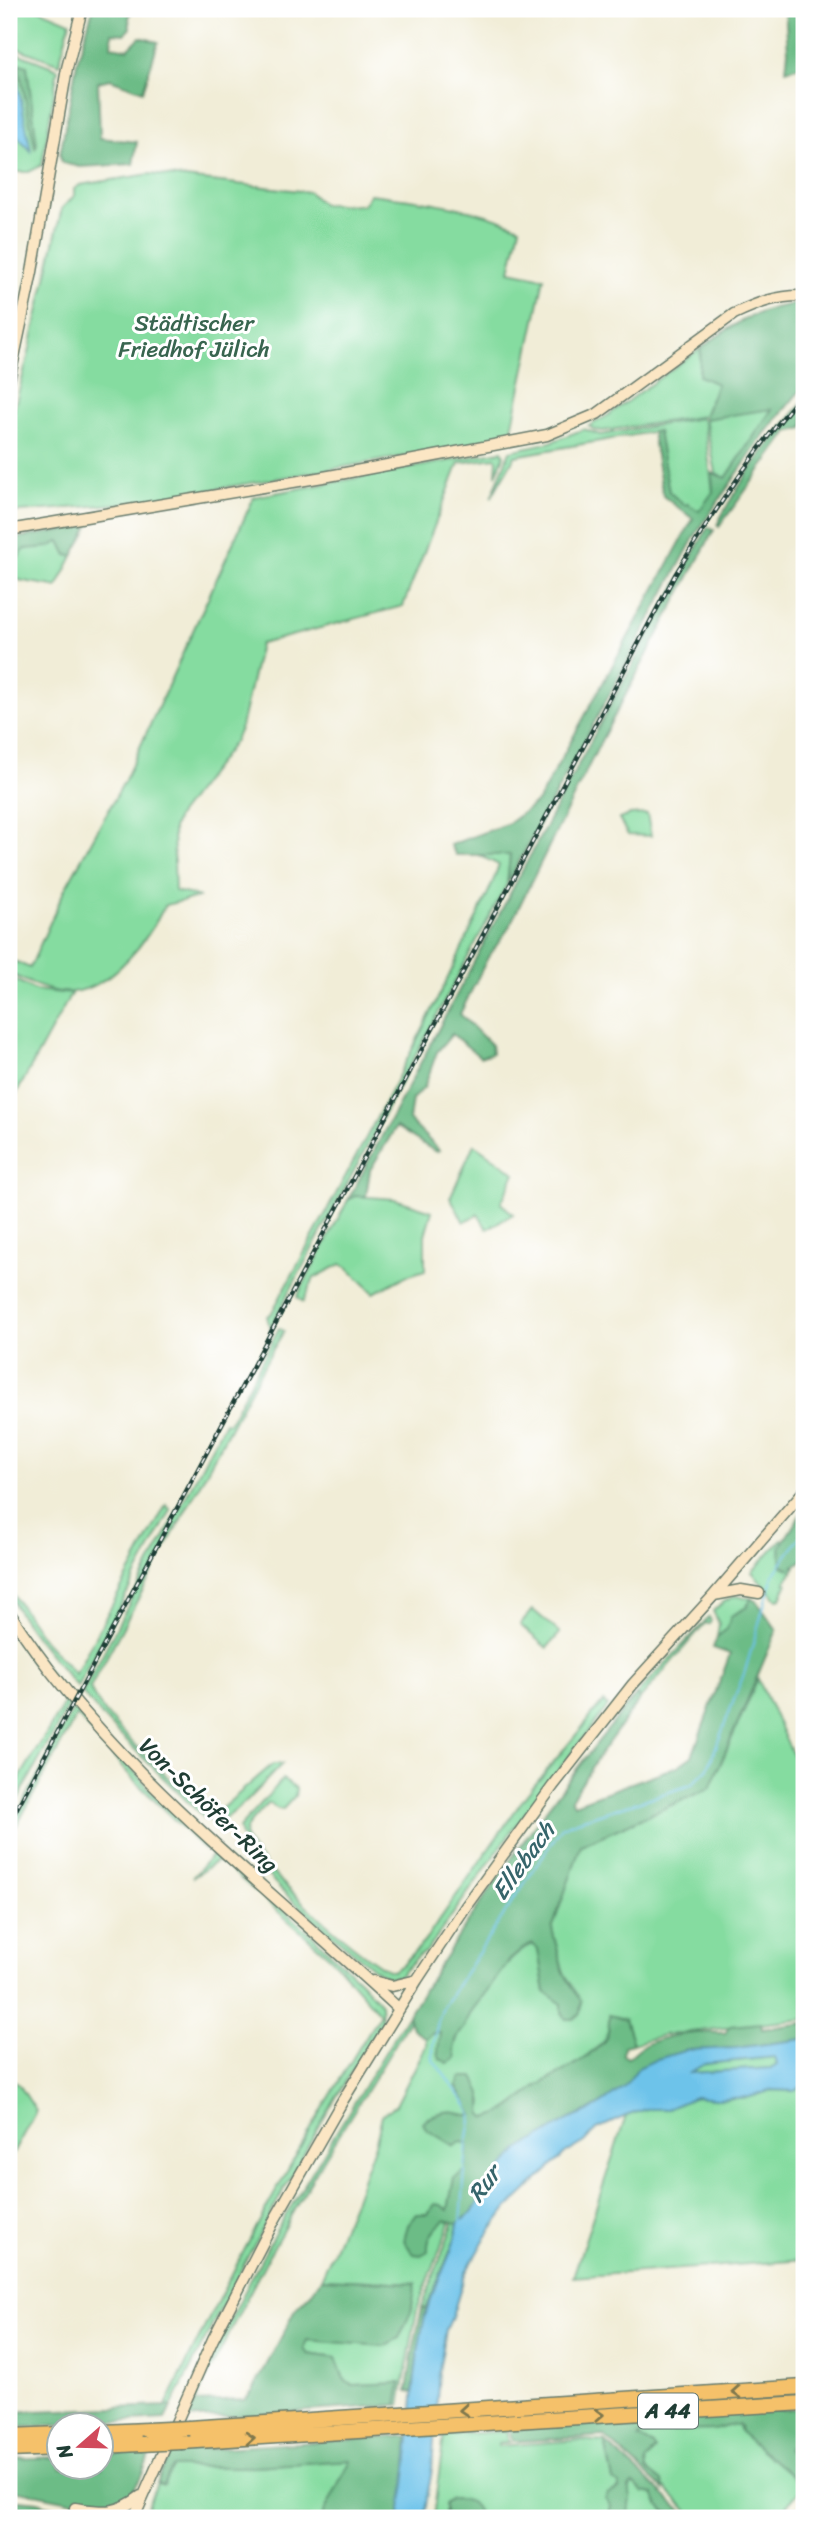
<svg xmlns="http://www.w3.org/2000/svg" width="813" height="2527" font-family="Sriracha,sans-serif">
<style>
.green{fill:#85dca0;stroke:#528c6a;stroke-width:2}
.forest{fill:#6cbc86;stroke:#467c5d;stroke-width:2}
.water{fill:#6dc3ea;stroke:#46808f;stroke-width:2;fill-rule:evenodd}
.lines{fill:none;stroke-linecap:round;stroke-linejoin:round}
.stream{stroke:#6dc3ea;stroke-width:2}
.secondary-casing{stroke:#687b6d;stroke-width:13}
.motorway-casing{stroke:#687b6d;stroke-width:17}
.secondary{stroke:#fbe6c4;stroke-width:10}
.motorway{stroke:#f5c16b;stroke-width:14}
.rail-casing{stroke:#1f3d34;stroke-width:4.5}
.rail{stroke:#fff;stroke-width:2;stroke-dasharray:5;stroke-linecap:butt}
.motorway-bridge-casing{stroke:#687b6d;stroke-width:17;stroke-linecap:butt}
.motorway-bridge{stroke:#f5c16b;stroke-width:14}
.oneway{stroke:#7f784d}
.labels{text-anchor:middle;stroke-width:6;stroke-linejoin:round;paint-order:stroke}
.shield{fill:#fff;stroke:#627771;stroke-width:2}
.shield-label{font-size:21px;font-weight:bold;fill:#1f3d34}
.park-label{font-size:23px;fill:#38654f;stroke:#fff}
.street-label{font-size:23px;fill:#1f3d34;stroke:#fff}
.water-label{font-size:24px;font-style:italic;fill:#36656b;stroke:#fff}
</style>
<rect width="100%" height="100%" fill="#fff"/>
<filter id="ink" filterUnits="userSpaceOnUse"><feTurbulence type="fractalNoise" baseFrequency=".0143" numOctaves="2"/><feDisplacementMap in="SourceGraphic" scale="14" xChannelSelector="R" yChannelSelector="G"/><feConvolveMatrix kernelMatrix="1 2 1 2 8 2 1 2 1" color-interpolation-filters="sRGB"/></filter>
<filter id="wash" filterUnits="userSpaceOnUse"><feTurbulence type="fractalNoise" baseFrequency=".00686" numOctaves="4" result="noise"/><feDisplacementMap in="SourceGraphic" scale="28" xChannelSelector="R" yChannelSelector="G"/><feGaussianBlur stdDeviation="1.57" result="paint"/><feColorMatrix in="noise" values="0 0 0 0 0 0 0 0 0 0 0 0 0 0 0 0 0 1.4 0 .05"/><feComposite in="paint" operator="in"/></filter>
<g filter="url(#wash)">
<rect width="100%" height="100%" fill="#f1edd7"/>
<path class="green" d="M9,9H39L70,22L59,64L9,45Z
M9,50L58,69L42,165L29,172H9Z
M150,174L309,192L322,204L363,205L370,194C420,200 474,207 520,227L510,271L544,278L510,438L187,494L117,504L9,513V428L28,357L62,208L74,196V189L80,185Z
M701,348L699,376L717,383L704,416L603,431L595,430L589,426L607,416Z
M773,408L726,478L716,473L705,419Z
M701,418L704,423L713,492L700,512L688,504L684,505L669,492L657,431L515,456L491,498L510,451L551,442L584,429L600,435Z
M502,451L504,456L496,475L497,460L495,458L459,463L403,606L260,644L241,727L234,742L177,817L173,829L175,891L200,897L165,905C149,939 112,988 72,992C51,994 27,982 9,973V959L30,968L64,891L125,780L254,497Z
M60,541L67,555L73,556L57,587C40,583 25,583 9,577L13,574V568L21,551L34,547H49Z
M647,814L651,836L628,835L619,819L630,815Z
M479,855H510L507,884L270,1328L267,1316L271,1314C348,1172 426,1031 492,884L499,865Z
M9,977L35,990L71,994L9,1107Z
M474,1144L515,1173L501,1203L513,1214L487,1229L478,1214L464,1222L450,1198Z
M355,1196L395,1199L432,1211L425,1235V1270L406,1276L374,1293L347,1267L341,1264L314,1278L303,1302L297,1297L348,1200Z
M279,1328L284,1331L270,1354L90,1688C101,1719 184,1793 213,1816L273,1764H282C270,1776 234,1817 219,1821C214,1823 208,1819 203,1817L110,1725L82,1693L225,1422L229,1423Z
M166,1505L171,1510L77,1687C62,1669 9,1609 9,1589L44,1640L75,1674Z
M782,1539L785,1541L780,1548L789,1569L796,1565L785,1583L787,1584L781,1598L776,1599L752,1572Z
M735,1596L751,1598L747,1607L731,1616L727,1629L717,1637L719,1624L713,1611L723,1602Z
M533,1610L560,1633L547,1648L520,1625Z
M709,1617L711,1621L709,1624L705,1623L640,1699L636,1695Z
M9,1620L71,1701L9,1816V1796L65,1702C51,1687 9,1640 9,1620Z
M758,1679L795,1760L804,1756V2019L663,2035L633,2044L625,2019L609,2016C609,2025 609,2034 603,2041C587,2061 562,2071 541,2084C522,2096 509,2113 486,2118L482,2114L483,2101L457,2087L474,2115C465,2116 464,2114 457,2112C448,2110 434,2114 427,2118L461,2142L468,2143L465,2171L454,2178L448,2210L444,2208L427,2242L435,2228L445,2220H451L417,2310L400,2405H397L400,2383L353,2385L344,2379L336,2358L308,2354L304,2349L306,2340L384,2346L416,2283L321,2279L355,2199L376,2141L382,2115L396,2105L426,2046V2039L432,2033L440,2032L454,2049C461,2020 505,1955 534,1944L538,1949L545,1992L563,2004L562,2012L573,2019L580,2013L581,2001L563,1971L552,1929L581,1845L710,1788Z
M603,1702L608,1706L511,1832L426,1952L420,1954L399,1976L387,1977L374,1969C341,1941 244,1869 239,1828L283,1779L296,1788L295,1796L283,1809H278L269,1803C262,1811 243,1825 245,1837C247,1857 374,1970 392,1971L402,1965L424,1942L524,1798Z
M75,1706L158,1798L203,1839L205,1850L133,1779L77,1715L9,1839V1830Z
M212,1855H220L309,1932L360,1981L381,2004L382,2021C304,2146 237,2275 171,2407L166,2406C230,2272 301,2140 380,2014L331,1958L225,1865L217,1861L192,1878Z
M408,2015L409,2020C376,2079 337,2135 303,2194C261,2267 224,2343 187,2419L184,2418L227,2326L276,2231Z
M775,2057L777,2065L772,2068L689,2073L704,2064Z
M9,2078L18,2083L36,2111L9,2161Z
M804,2084V2260L573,2277L626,2116L646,2109H667L695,2097L717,2099L750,2097L772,2090L794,2091Z
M454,2221L458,2223L456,2237L426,2309L422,2308Z
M726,2425H738L739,2431L804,2486L776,2518H695L647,2470L646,2461L655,2450L653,2445L639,2438L640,2435C656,2435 671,2431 686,2430C701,2428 711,2432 726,2425Z
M507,2431V2438L510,2442L498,2443V2446L582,2440L605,2442L613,2480L620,2484L617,2491H612L608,2518H476L479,2514L460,2499H452L444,2511L445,2518H433L444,2435Z
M804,2432V2466L785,2450Z
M352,2460L321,2518H150L147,2512L150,2499L157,2483L163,2485L172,2467H239Z
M631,2484L636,2485L643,2492L654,2494L666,2513L682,2518H622L625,2516Z"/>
<path class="forest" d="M93,9H132L129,18L130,28L125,34L112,33L111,46L128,49L140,37L158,42L143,91L110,79L98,82L100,138L137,142L133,164L80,167L62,163L60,155L77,62Z
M785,9H804V65L786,70L788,51Z
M18,63L27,66L37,144L35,148Z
M804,303V386L765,433L696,534L507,884L510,855H456L450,845L509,823L538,801L693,519L663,496L652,432L658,431L669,492L684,505L688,504L699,511L713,492L712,473L726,478L772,409L705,419L704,416L717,384L699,376L701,348C734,323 762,306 804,303Z
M804,401V428L788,432L719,527L717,525C739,480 773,438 804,401Z
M89,526L73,556L67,555L60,541L49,547L25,549L15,562L13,574L9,576V552L16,538Z
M708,527L714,530L602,739L508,929L487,959L460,1014L491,1045L492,1053L480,1057L452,1034L437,1052L424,1088L412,1099L409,1120L439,1150L436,1152L396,1127L370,1170L366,1196H355L348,1200L595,733Z
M804,1509V1559L789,1569L782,1566L780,1547Z
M751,1598L757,1602L777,1630L710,1788L581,1845L552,1929L563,1971L581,2001L580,2013L573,2019H565L562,2012V2004L545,1992L538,1950L533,1944L524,1948L510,1960L471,2012L465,2027L457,2037L454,2049L456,2058L448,2063L440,2059L438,2052L440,2032L432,2033L426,2039L412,2028L408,2015C479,1902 550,1798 636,1695L640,1699L598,1757L571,1799L574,1804L678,1766L692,1756L730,1654L713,1648L717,1637L727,1629L731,1616L747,1607Z
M609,2015L625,2019L633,2044L624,2046L623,2055L628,2058C633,2055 636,2050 641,2047C664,2034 699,2031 725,2033L730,2026L761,2023L762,2029L804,2023V2039L736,2048L687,2050L638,2068L624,2088L591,2110L568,2120L492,2179L472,2213L458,2223L445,2220C434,2229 427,2237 428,2251L421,2255L414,2254L404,2241L408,2225L417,2214H428L435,2204L441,2205L448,2210L454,2178L465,2171L468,2143L461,2142L454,2146L426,2129L423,2123C430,2115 446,2110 456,2112C464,2114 465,2117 473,2115L457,2087L461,2077H474L482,2093V2114L486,2118C509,2113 523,2096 541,2084C562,2071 588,2060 604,2041C610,2034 609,2024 609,2015Z
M321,2279L416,2283L411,2312L399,2338L384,2346L307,2340L304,2349L308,2354L336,2358L344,2379L353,2385L401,2383L397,2405L187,2419L196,2402L245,2400L253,2391L297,2307L312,2292Z
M422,2308L426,2309L417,2357L413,2392L407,2391L412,2356Z
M166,2406L171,2407L165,2419L9,2428V2412Z
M804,2408V2432L786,2450L804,2466V2486L739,2431L740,2427L738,2425C728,2424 721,2429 712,2430C693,2431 674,2430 657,2432C651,2433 646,2435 640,2435L639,2438L653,2445L655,2450L646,2461L647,2470L662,2482L664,2490L604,2436L520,2441H514L510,2436V2430Z
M409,2436L406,2486L399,2518H321L351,2460L239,2467H172L163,2485L157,2483L171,2451Z
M605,2442L690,2518C681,2518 664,2514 659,2505C657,2502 656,2498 654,2494L643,2492L636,2485L632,2484L629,2488L631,2498L629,2514L622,2518H608L611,2506L605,2498L608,2493L619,2489L620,2484L613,2480Z
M150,2452C144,2473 133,2501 110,2509L9,2489V2459L59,2457L60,2468H102V2454Z
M9,2499L38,2502L66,2511L64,2515L26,2508L9,2507Z
M452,2499C464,2499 476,2501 479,2514L476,2518H445V2504Z"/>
<path class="water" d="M13,58L31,151L9,127Z
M804,2039L803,2086L794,2091L772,2090L750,2097L717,2099L695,2097L667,2109H646L626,2116L597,2129L585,2142L565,2154L505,2211L484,2240L465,2274L452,2317L446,2330L439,2372L432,2469L424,2518H399C413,2455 409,2389 423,2325C430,2289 453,2259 458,2223L472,2213L492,2179L519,2150L568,2120L592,2110L624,2087L638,2068L657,2059L687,2050L736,2048ZM775,2057L777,2065L772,2068L690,2073L704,2064Z"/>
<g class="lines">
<path class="stream" d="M461,2223L467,2143L472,2115L467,2105L433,2060V2045L438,2021L444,2005L562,1827L577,1821L691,1785L708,1768L745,1671L773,1575L804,1532"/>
</g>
</g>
<g filter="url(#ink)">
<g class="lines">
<defs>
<path id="secondary" d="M9,381L32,272L67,68L82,9
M9,530L329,476L547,435L597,414L734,314C757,303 778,295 804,296
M714,1595L741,1590L759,1593
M9,1612C106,1765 268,1886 399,2009
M373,1981L392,1986L417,1980
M75,2508C104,2512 116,2515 141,2496
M134,2518L213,2339L275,2219L343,2100L417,1980L466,1906L553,1786L633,1684L714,1595L804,1491"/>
<path id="motorway" d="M189,2428L804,2387
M102,2432L147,2430
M9,2436L60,2434
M182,2442L804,2403
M102,2446L141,2444
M9,2450L60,2448"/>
</defs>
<use href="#secondary" class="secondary-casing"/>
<use href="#motorway" class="motorway-casing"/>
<use href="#secondary" class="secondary"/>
<use href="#motorway" class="motorway"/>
<defs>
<path id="rail" d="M9,1823L675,575C714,511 755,449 804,392"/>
</defs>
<use href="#rail" class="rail-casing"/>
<use href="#rail" class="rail"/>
<defs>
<path id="motorway-bridge" d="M147,2430L189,2428
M141,2444L182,2442"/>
</defs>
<use href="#motorway-bridge" class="motorway-bridge-casing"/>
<use href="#motorway-bridge" class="motorway-bridge"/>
</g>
<defs><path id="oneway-chevron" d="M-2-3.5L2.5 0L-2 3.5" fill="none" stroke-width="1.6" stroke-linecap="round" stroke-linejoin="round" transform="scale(1.75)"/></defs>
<g class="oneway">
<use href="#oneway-chevron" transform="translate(736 2392) rotate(176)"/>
<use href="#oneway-chevron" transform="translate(464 2410) rotate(176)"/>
<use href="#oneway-chevron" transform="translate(599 2415) rotate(-3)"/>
<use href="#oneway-chevron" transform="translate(250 2438) rotate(-4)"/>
</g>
</g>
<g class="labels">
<rect class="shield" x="638" y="2393.5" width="60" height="35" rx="5"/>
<g class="shield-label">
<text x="668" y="2418">A 44</text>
</g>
<g class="park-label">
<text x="194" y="331">Städtischer<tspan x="194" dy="26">Friedhof Jülich</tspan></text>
</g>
<g class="street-label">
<text transform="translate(209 1805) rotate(44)" y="8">Von-Schöfer-Ring</text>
</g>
<g class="water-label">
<text transform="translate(523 1861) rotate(-54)" y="8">Ellebach</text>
<text transform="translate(484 2184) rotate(-54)" y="8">Rur</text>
</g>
</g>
<rect width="813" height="2527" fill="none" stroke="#fff" stroke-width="35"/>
<g transform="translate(80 2446) rotate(250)"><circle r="33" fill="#ffffff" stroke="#a5b1ae" stroke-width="2"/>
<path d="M0-5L12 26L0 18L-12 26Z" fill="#d1495b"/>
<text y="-10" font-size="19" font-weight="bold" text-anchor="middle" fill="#1f3d34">N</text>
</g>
</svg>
